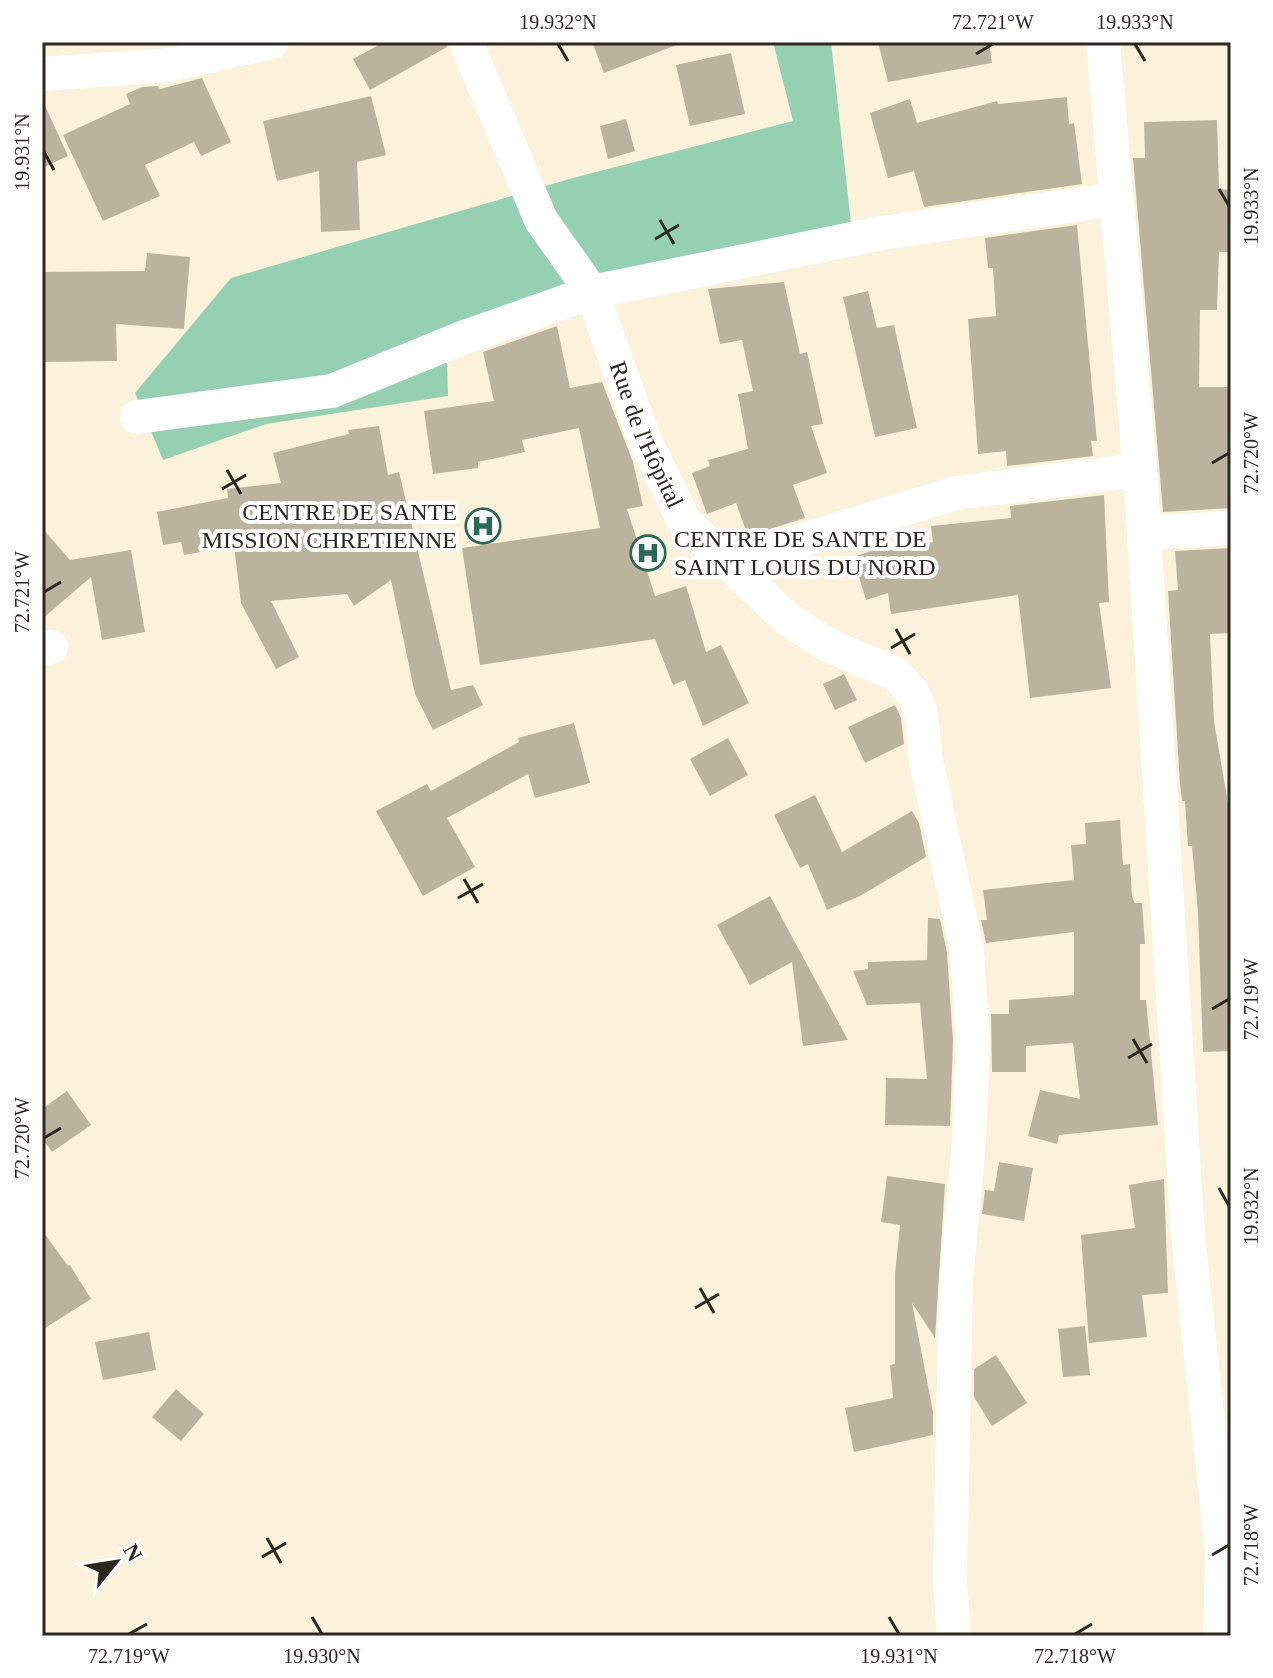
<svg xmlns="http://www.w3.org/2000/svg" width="1273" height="1678" font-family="Georgia,serif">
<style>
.forest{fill:#95d0b3}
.building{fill:#bcb39e}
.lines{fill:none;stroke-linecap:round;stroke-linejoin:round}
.minor{stroke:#fff;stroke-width:34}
.ticks{fill:none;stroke:#2c2820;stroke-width:3}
.labels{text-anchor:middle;stroke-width:8;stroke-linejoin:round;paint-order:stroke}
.street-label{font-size:24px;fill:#2c2820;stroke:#fff}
.poi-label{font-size:24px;fill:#2c2820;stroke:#fff;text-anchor:end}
.neatline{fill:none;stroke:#2c2820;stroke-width:3}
.ticks-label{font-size:20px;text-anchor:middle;fill:#2c2820}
</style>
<rect width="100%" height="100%" fill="#fcf2dc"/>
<path class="forest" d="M773,42H831L852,233L776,245L446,326L448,396L266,424L163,460L135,393L231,278L573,178L793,121Z"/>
<path class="building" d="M384,42H446L447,47L370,90L353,59Z
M592,42H679V44L604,73Z
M878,42H989L992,63L888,82Z
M731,53L745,114L690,126L676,65Z
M202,78L231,142L201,156L194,142L145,165L160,196L103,221L63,135L130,104L126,94L142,87L158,86L160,89Z
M371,96L386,155L357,162L360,230L321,232L319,171L277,181L263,121Z
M1067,97L1069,124L1074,123L1082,184L924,207L914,171L888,178L870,113L910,99L917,123L997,101L998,104Z
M42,99L68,156L42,168Z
M626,119L635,151L608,159L600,126Z
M1217,120L1219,189L1231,190V252H1219L1217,310H1200L1199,387H1231V508L1163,512L1133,158H1145L1144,122Z
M1077,225L1097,441H1091L1093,456L1007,466L1006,451L978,454L968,319L996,316L993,268H988L985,238Z
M147,253L190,257L184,329L116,324L117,361L42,362V272L145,271Z
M784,282L800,354L807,352L823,424L811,426L827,473L793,485L805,518L748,536L736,503L707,514L692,473L710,466L708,460L748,449L738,394L753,391L742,340L720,344L708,289Z
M868,291L877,328L894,325L917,428L875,437L843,297Z
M557,326L570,388L602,382L633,462L643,506L627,509L655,596L686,586L706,652L721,645L749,703L703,726L685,680L673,685L655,639L480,665L462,548L600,528L579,428L522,440L525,452L478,462V468L433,474L424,411L494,401L483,352Z
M379,426L388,475L399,472L451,690L473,685L483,705L433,730L415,694L391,580L354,606L347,594L271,601L299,657L276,669L241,603L234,546L184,555L181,542L163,545L157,512L228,498L227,489L281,483L273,453L349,434L348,430Z
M1104,495L1109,602L1099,603L1111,688L1030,698L1018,595L891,614L888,593L866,600L853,557L883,547L885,551L933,542L931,526L1011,518L1010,506Z
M42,528L70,560L131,550L145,632L102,640L91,577L42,619Z
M1231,548V633L1210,634L1214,721L1231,821V1051L1203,1052L1198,912L1192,846H1188L1185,801H1182L1180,784L1168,591L1178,590L1175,551Z
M844,674L857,700L835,710L823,684Z
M895,705L901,718L904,744L865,763L848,727Z
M574,723L590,783L535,798L528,774L447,818L475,867L423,896L376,811L427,784L431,791L519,742L518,738Z
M728,738L748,775L710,796L690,759Z
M815,795L842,852L912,811L919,823L926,857L860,896L827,910L808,864L800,868L774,815Z
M1120,820L1123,865L1130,864L1132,897L1135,903H1142L1145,944H1140V1000H1146L1158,1125L1059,1135L1057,1144L1028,1136L1040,1090L1080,1099L1073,1043L1026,1046V1072H992L991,1014H1009V1000L1074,995V932L986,943L981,920H987L983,890L1074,880L1071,845L1086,844L1085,823Z
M770,896L791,935L848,1040L803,1046L792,962L750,985L717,925Z
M928,918L940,919L947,953L953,1041L950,1126L885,1125L886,1078L927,1079L920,1003L867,1005L853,971L868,969V962L927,960Z
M67,1091L91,1125L52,1152L42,1138V1109Z
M999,1162L1033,1168L1024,1221L982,1214L985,1190L994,1191Z
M887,1176L945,1184L935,1338L912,1303L933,1412V1435L854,1452L845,1408L893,1398L890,1365L895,1364V1274L900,1225L881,1222Z
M1164,1179L1168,1293L1142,1295L1147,1337L1089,1343L1081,1235L1135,1228L1129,1185Z
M42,1230L68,1266L70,1265L91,1299L42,1330Z
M1085,1326L1090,1375L1063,1377L1058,1329Z
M149,1332L156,1370L103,1380L95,1342Z
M996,1355L1027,1403L992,1426L974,1397V1369Z
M176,1389L204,1414L181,1441L152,1417Z"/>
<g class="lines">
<g class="minor">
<path id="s1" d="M466,42L541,220L592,292L643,436L684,521L728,563L956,493L1140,470"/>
<path d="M1103,42L1140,470L1188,1236L1222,1552L1220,1636"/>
<path d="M42,74L169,65L272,42"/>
<path d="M137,417L332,391L462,338L592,292L882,233L1115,199"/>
<path d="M1144,533L1231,528"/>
<path d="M728,563L785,617L825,644L896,674L913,693L921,713L926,761L967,950L973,1041L969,1142L956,1280L950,1582L954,1636"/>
<path d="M42,648L51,647"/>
</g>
</g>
<path class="ticks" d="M558,44L568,61M1135,44L1145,61M976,54L993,44M44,152L54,170M1219,189L1229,206M660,220L674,244M655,239L679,225M1212,463L1229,453M227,470L241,494M222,489L246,475M44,592L61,582M896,629L910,654M891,648L915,634M464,879L478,903M458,898L483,884M1212,1009L1229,999M1133,1039L1147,1063M1128,1058L1152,1044M44,1138L61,1128M1219,1188L1229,1206M700,1288L714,1313M695,1308L719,1294M267,1538L281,1563M1212,1555L1229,1545M262,1557L286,1543M312,1617L322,1634M889,1617L899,1634M129,1634L147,1624M1075,1634L1092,1624"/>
<defs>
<symbol id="hospital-ring" viewBox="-11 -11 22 22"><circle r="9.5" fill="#fff" stroke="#2a6956" stroke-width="1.5"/><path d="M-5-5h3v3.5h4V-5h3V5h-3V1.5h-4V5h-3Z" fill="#2a6956"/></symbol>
</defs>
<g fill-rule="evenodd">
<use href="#hospital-ring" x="463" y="506" width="40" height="40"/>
<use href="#hospital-ring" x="628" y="533" width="40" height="40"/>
</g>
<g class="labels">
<g class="street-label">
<text dy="8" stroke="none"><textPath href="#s1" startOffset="434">Rue de l'Hôpital</textPath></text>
</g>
<g class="poi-label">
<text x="457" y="520">CENTRE DE SANTE<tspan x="457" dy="28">MISSION CHRETIENNE</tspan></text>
<text x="674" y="547" text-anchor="start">CENTRE DE SANTE DE<tspan x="674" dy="28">SAINT LOUIS DU NORD</tspan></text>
</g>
</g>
<rect width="1273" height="1678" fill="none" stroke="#ffffff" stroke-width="88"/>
<g transform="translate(116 1562) rotate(60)" stroke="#ffffff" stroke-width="6" paint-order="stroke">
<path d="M0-6L14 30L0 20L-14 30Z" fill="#2c2820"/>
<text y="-12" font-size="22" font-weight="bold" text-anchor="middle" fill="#2c2820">N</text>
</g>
<rect x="44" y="44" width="1185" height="1590" class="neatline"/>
<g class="ticks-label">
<text x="558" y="29">19.932°N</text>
<text x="993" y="29">72.721°W</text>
<text x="1135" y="29">19.933°N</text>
<text transform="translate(22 152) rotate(-90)" y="7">19.931°N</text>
<text transform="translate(1251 206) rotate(-90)" y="7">19.933°N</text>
<text transform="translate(1251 453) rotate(-90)" y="7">72.720°W</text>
<text transform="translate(22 592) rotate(-90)" y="7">72.721°W</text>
<text transform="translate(1251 999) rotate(-90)" y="7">72.719°W</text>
<text transform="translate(22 1138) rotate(-90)" y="7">72.720°W</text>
<text transform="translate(1251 1206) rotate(-90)" y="7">19.932°N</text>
<text transform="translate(1251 1545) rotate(-90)" y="7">72.718°W</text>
<text x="129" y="1663">72.719°W</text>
<text x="322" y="1663">19.930°N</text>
<text x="899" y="1663">19.931°N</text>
<text x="1075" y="1663">72.718°W</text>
</g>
</svg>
